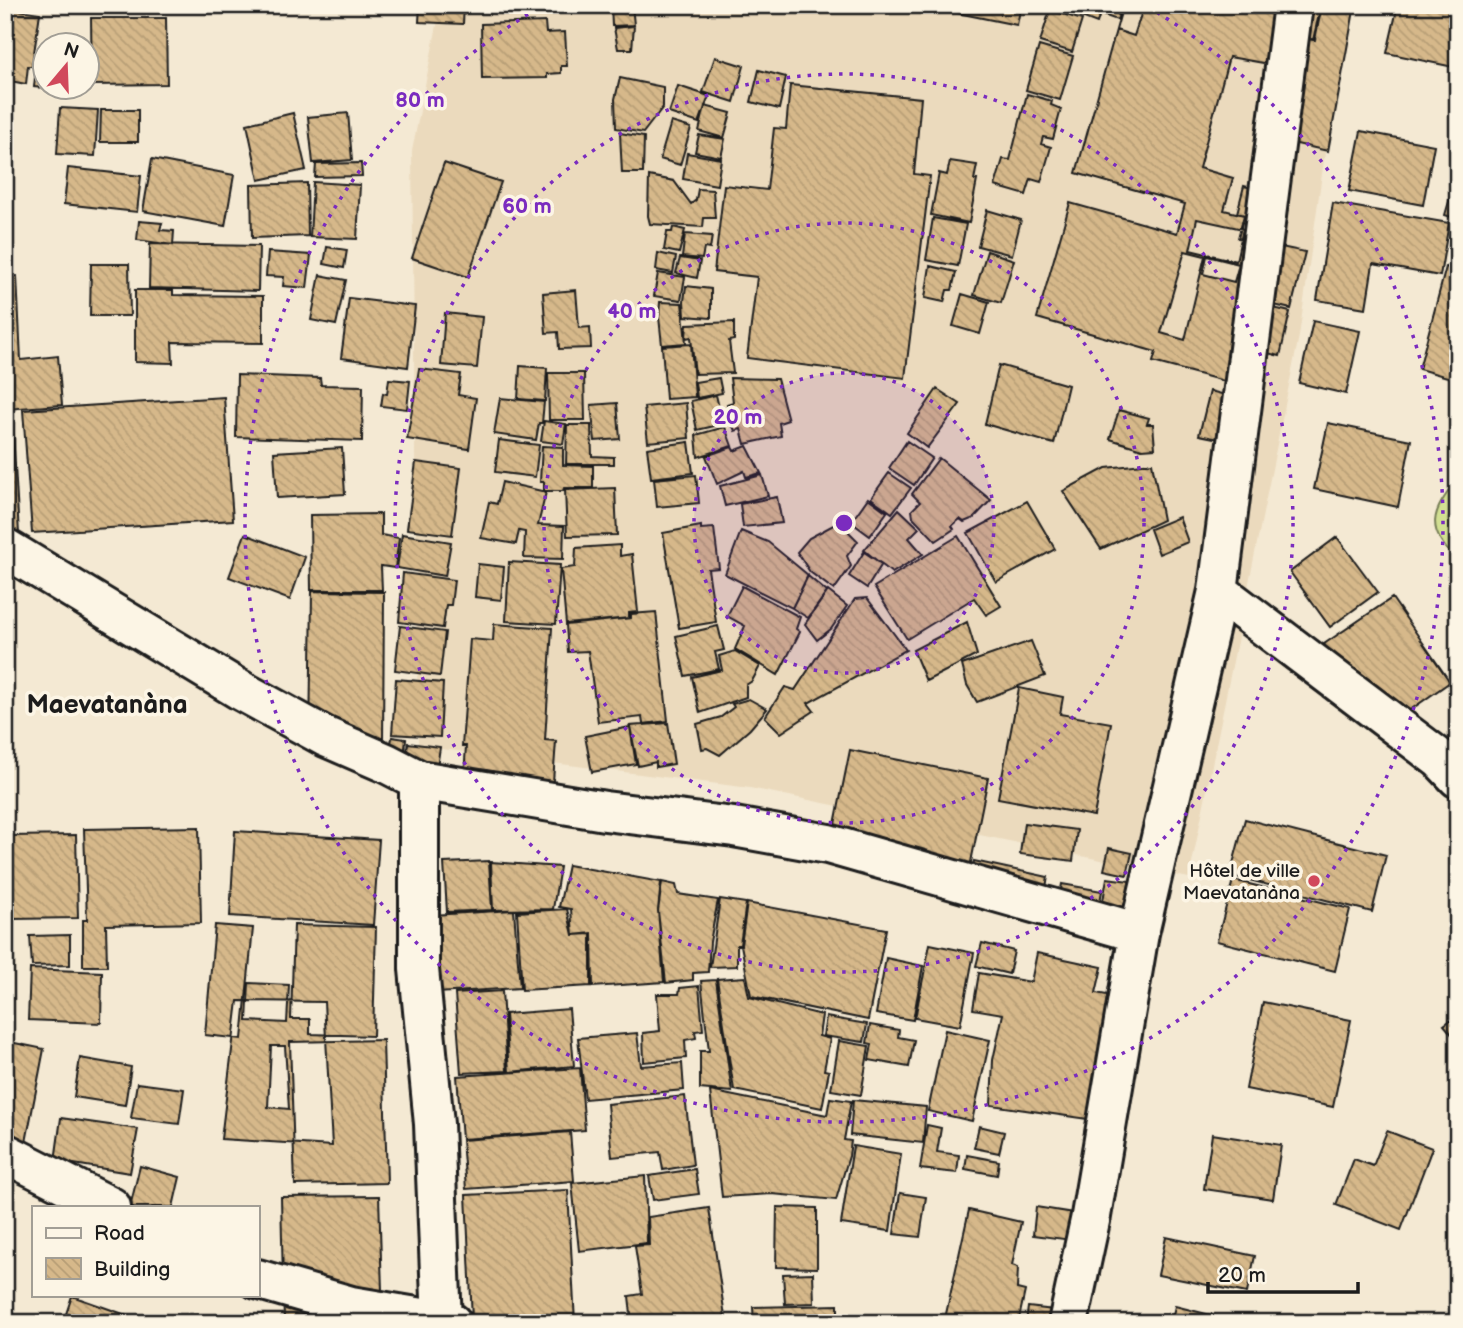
<svg xmlns="http://www.w3.org/2000/svg" width="1463" height="1328" font-family="'Balsamiq Sans',sans-serif">
<style>
.built{fill:#ebdabd}
.forest{fill:url(#forest-firs);stroke:#777e57;stroke-width:2}
.building{fill:url(#building-back-hatch);stroke:#1c1c1c;stroke-width:2;fill-rule:evenodd}
.lines{fill:none;stroke-linecap:round;stroke-linejoin:round}
.minor-casing{stroke:#1c1c1c;stroke-width:44}
.minor{stroke:#fcf5e5;stroke-width:38}
.ring{fill:none;stroke:#7b2cbf;stroke-width:3.5;stroke-dasharray:3.5 7}
.poi-dot{fill:#d1495b;stroke:#fcf5e5;stroke-width:2.5}
.labels{text-anchor:middle;stroke-width:7;stroke-linejoin:round;paint-order:stroke}
.poi-label{font-size:19px;fill:#1c1c1c;stroke:#fcf5e5;text-anchor:end}
.district-label{font-size:26px;font-weight:bold;fill:#1c1c1c;stroke:#fcf5e5}
.centre{fill:#7b2cbf;stroke:#fcf5e5;stroke-width:3.5}
.ring-label{font-size:21px;text-anchor:middle;font-weight:bold;fill:#7b2cbf;stroke:#fcf5e5;stroke-width:7;stroke-linejoin:round;paint-order:stroke}
</style>
<defs>
<pattern id="forest-firs" width="22" height="20" patternUnits="userSpaceOnUse" patternTransform="scale(1.75)"><rect width="22" height="20" fill="#d2df92"/><path d="M5 1l3.5 6h-7zM16 11l3.5 6h-7z" fill="#b4bf7d"/></pattern>
<pattern id="building-back-hatch" width="6" height="6" patternUnits="userSpaceOnUse" patternTransform="scale(1.75)"><rect width="6" height="6" fill="#d6b88a"/><path d="M-1 5l2 2M0 0l6 6M5-1l2 2" fill="none" stroke="#b79e76"/></pattern>
</defs>
<rect width="100%" height="100%" fill="#f4e9d3"/>
<filter id="ink" filterUnits="userSpaceOnUse"><feTurbulence type="fractalNoise" baseFrequency=".0143" numOctaves="2"/><feDisplacementMap in="SourceGraphic" scale="14" xChannelSelector="R" yChannelSelector="G"/><feConvolveMatrix kernelMatrix="1 2 1 2 8 2 1 2 1" color-interpolation-filters="sRGB"/></filter>
<g filter="url(#ink)">
<path class="built" d="M441,5H1346L1299,336L1189,878L750,788L418,746L412,151Z"/>
<path class="forest" d="M1458,479V562C1425,528 1430,514 1458,479Z"/>
<path class="building" d="M420,5H464L463,24L419,22Z
M479,5H548V12L479,11Z
M611,5H632L634,25L612,26Z
M918,5H1021L1017,25Z
M1070,5H1103L1097,23L1068,12Z
M1104,5H1122L1117,20L1100,14Z
M1123,5H1166L1181,10L1182,5H1313L1307,38L1315,40L1322,5H1355L1328,151L1292,143L1275,65L1229,57L1199,168L1233,178L1224,210L1244,215L1238,238L1305,252L1291,309L1258,301L1257,304L1290,312L1280,356L1247,348L1239,385L1153,362L1156,352L1037,318L1070,203L1177,233L1185,204L1076,173ZM1185,251L1205,256L1185,340L1161,333Z
M1123,5H1144L1134,36L1116,30Z
M1299,5L1320,10L1313,40L1283,33Z
M1398,5L1458,7V68L1387,53Z
M5,8L40,13L32,66H28L26,84L5,80Z
M1050,10L1082,20L1072,52L1040,42Z
M91,18H166L167,84L92,85Z
M545,22L546,33L565,32L567,66H561V73L547,74V78L482,79L481,24Z
M634,26L632,49H618L614,28Z
M1039,46L1073,56L1060,100L1026,90Z
M38,49L46,50V88H85V92L34,87Z
M715,57L744,66L734,102L703,92Z
M759,70L786,77L779,109L751,102Z
M620,78L663,87V107L643,133L616,128L615,99Z
M790,85L921,98L914,174L930,176L905,378L747,358L757,277L714,272L724,185L767,190L774,128L786,129Z
M678,86L709,96L699,123L669,113Z
M1027,94L1052,101L1051,105L1061,109L1053,139L1043,137L1041,144L1051,147L1041,182L1031,179L1026,195L995,186L1003,159L1010,160Z
M705,106L731,113L724,138L699,131Z
M60,108L98,110L95,156L57,154Z
M101,110H138V142H100Z
M293,113L306,170L259,180L247,124Z
M348,113L352,160L313,163L308,117Z
M671,122L691,128L680,165L660,159Z
M1361,131L1434,145L1423,205L1349,191Z
M620,133L644,137L643,173H622Z
M699,135L725,139L721,157L695,152Z
M687,153L721,159L717,185L683,179Z
M152,159L234,175L225,226L143,211Z
M950,161L977,165L974,180H977L969,223L931,215L939,173L947,175Z
M361,163L362,176L315,177L316,164Z
M444,163L501,182L468,277L412,258Z
M68,168L141,176L137,212L64,204Z
M1458,171V219L1445,215Z
M649,176L674,181L691,204L696,200L698,189L713,190L715,218H704L703,227L650,224L648,216Z
M313,182L360,185L357,239L310,237Z
M307,183L308,236L252,238L251,185Z
M1244,186L1267,192L1260,219L1237,213Z
M1333,203L1449,223L1440,276L1373,264L1366,308L1317,300Z
M987,210L1021,220L1012,255L978,246Z
M933,218L966,224L958,266L926,260Z
M1197,219L1243,229L1236,261L1190,250Z
M139,221L162,223L160,230L174,231L173,245L137,240Z
M673,227L685,230L679,253L664,250L667,232H672Z
M685,234L712,236L710,249L704,248L702,259L682,257Z
M150,244L259,246L258,291L149,288Z
M327,247L347,250L344,268L324,264Z
M987,251L1014,260L1001,303L974,295Z
M268,252L311,255L307,288L283,286L284,277L266,276Z
M658,253L676,257L673,273L656,270Z
M1207,256L1239,264L1234,282L1203,274Z
M680,258L700,261L697,278L676,273Z
M91,264H129L130,316H90Z
M930,266L956,272L952,290H947L944,302L925,298Z
M1446,267L1458,270V380L1419,369Z
M658,273L685,277L681,300L654,296Z
M320,275L346,280L336,325L311,320Z
M17,276L21,360L58,356L62,405L5,409V277Z
M686,286L711,289V318L685,316L684,301Z
M135,290H173V295L263,296V343L172,342L173,363L135,362Z
M576,290L579,328L590,327L591,348L559,349L558,332L546,333L543,293Z
M962,294L989,302L980,334L953,326Z
M349,298L415,306L408,367L341,358Z
M660,302L682,303L686,343L662,345L659,317Z
M445,313L482,317L477,368L441,365Z
M1313,321L1360,331L1346,394L1299,383Z
M734,322V340L729,341L733,373L695,374L691,337L686,338L687,324Z
M691,344L695,397L666,399L662,346Z
M999,365L1068,385L1054,444L985,424Z
M520,366L547,368L545,401L518,399Z
M419,369L461,374L458,395L476,398L469,449L407,439Z
M548,373H584L585,420H549Z
M237,375L320,378L321,385L363,386L362,441L236,437Z
M719,378L722,393L697,398L695,382Z
M730,378L777,379L788,420L779,423L781,436L745,444L741,429L735,431L730,419L727,404L733,402Z
M389,379L410,381L407,409L381,406L383,393L387,394Z
M937,389L960,404L927,448L907,433Z
M1210,391L1237,398L1239,443L1199,435Z
M716,395L723,424L697,430L691,401Z
M224,397L233,520L32,533L23,410Z
M500,398L544,402L542,423H539L536,440L494,434Z
M617,403L620,439L595,441L591,405Z
M686,403L689,438L648,442L644,407Z
M1119,410L1149,418L1147,424H1153L1155,448L1142,449L1110,439Z
M12,415L19,534L5,535V416Z
M544,421L566,424L563,444L541,441Z
M1328,423L1411,440L1398,507L1314,489Z
M567,425H591L592,456L614,457V464H566Z
M725,427L732,446L698,457L696,435Z
M499,440L539,445L535,477L495,472Z
M907,441L932,458L914,485L889,468Z
M689,442L693,473L651,478L647,448Z
M542,446L563,447V465L593,466V488H564L563,491H544V482H540Z
M747,446L761,473L746,477L744,471L717,484L706,456L732,447L734,451Z
M342,448L345,494L277,498L274,452Z
M939,458L991,500L974,518L964,522L960,519L952,526L954,529L936,541L913,517L912,510L920,502L912,494Z
M416,462L461,468L452,535L407,529Z
M1152,463L1163,520L1101,549L1063,491L1106,468Z
M889,473L911,488L892,513L871,498Z
M696,475L699,503L657,507L654,479Z
M762,475L768,496L725,506L720,486Z
M502,482L546,492L538,525L564,526L563,559L524,558L525,532L519,531L516,544L481,538L489,502L497,504Z
M615,488L617,535L567,536L565,490Z
M777,497L782,523L743,527L740,504Z
M868,498L887,512L870,536L851,522Z
M1027,501L1055,549L996,582L968,533Z
M899,509L919,528L909,538L923,554L892,573L864,550Z
M381,514V535L399,538L395,568L381,566L382,590H311L310,515Z
M1179,517L1188,542L1159,554L1150,529Z
M839,522L858,541L847,556L851,566L834,590L810,572L797,552L809,538Z
M701,526V529L714,528L719,568L708,569L716,622L679,628L663,533Z
M741,531L768,542L808,575L792,608L725,574Z
M245,534L305,557L290,600L229,577Z
M402,534L451,542L445,576L397,568Z
M958,536L1001,606L986,615L974,598L907,639L874,587Z
M1337,537L1378,592L1330,627L1290,572Z
M620,545V556L632,554L638,612L629,613V618L566,624L561,569L575,567L576,548Z
M864,552L882,564L867,588L849,576Z
M509,562L560,565L556,624L506,621Z
M478,564L504,567L501,600L475,597Z
M403,573L454,580L451,605H446L443,628L399,622Z
M808,576L827,592L808,618L792,608Z
M742,586L800,617L796,629L800,632L778,675L735,649L745,626L727,616Z
M312,591L384,592L383,743H310Z
M828,591L847,606L831,629L817,640L805,624Z
M867,598L906,650L808,703L814,711L781,733L765,717L785,687L795,690L855,599Z
M1392,598L1450,682L1383,729L1324,644Z
M656,612L668,721L643,724L642,717L598,722L588,651L568,652L566,625L631,618V614Z
M967,622L977,655L926,681L913,650Z
M494,624L552,628L545,740L556,741L553,782L464,776L466,746H462L470,639L493,641Z
M400,626L445,632L440,676L395,670Z
M718,626L724,650L715,652L719,669L685,676L676,636Z
M1031,641L1045,676L977,702L967,685L962,665Z
M735,651L760,666L752,681L746,685V697L700,713L692,677L722,670L719,656Z
M396,679L443,683L440,737L392,734Z
M1019,688L1063,697L1060,714L1111,723L1094,816L998,798Z
M749,699L767,709L750,729L720,755L707,748L702,749L697,724L721,717L734,707L732,704Z
M668,723L674,764L656,767V762L638,766L630,726Z
M630,727L636,764L592,772L585,736Z
M392,737L406,739L401,785L389,758Z
M408,743L440,747L434,788L403,783Z
M850,750L988,778L969,872L831,844Z
M1245,819L1386,855L1372,912L1230,875Z
M1024,823L1077,830L1073,861L1020,854Z
M199,827L201,923L106,925L107,966H83V920H87L84,829Z
M235,831L379,840L373,925L230,916Z
M76,835L78,918L12,919L10,836Z
M1109,848L1132,853L1127,875L1104,870Z
M489,861L492,910L447,912L444,863Z
M974,861L1048,877L1042,907L968,890Z
M491,862L560,867L553,909L493,910Z
M568,865L661,882L658,910L664,982L593,987L592,933L573,935L571,909L559,907Z
M1107,878L1130,881L1125,915L1101,912Z
M1233,880L1350,909L1335,971L1217,941Z
M662,882L676,885L678,894L718,900L710,942L708,972L693,973V980L666,983L658,911Z
M1062,884L1102,891L1097,917L1057,910Z
M720,899L746,903L740,945H737V966L710,967Z
M747,903L886,929L868,1020L751,996L741,945Z
M567,909L573,935L591,934V986L522,990L517,912Z
M514,910L520,988L437,993L432,915Z
M215,925L253,928L242,1039L205,1035Z
M294,925L376,927L373,1036L310,1034V1019H291Z
M70,935V965L32,966L30,936Z
M982,943L1014,951L1009,974L976,966Z
M930,944L974,953L960,1026L915,1018Z
M1037,953L1102,967L1096,993L1112,996L1088,1119L991,1105L993,1060L1003,1014L973,1009L979,973L1031,982Z
M886,958L923,966L913,1020L876,1014Z
M30,969L102,972L101,1023L28,1020Z
M745,977L749,997L822,1015L819,1036L830,1039L824,1070L829,1071L822,1108L734,1090L717,979Z
M716,980L732,1092L700,1089V1051H709L701,981Z
M249,983L289,985L287,1023L247,1021Z
M699,986L703,1030L695,1031L696,1038L685,1040L686,1058L644,1062L643,1033L660,1031L657,994H679L680,988Z
M502,991L507,1071L461,1073L455,994Z
M238,1001L324,1002L332,1146L221,1139ZM271,1046H285L289,1109L268,1107Z
M1263,1002L1351,1020L1333,1107L1246,1089Z
M569,1009L574,1066L509,1072L505,1014Z
M1458,1015V1042L1444,1025Z
M826,1017L867,1024L864,1042L823,1036Z
M870,1025L899,1030L898,1037L914,1040L909,1067L869,1060L872,1044L867,1043Z
M945,1030L990,1040L972,1121L928,1111Z
M637,1033L641,1066L682,1063L684,1090L585,1099L578,1038Z
M383,1040L387,1183L295,1185L290,1042Z
M5,1041L44,1049L22,1163L5,1160Z
M839,1041L869,1046L861,1095L831,1090Z
M80,1058L131,1067L125,1105L74,1097Z
M580,1068L585,1130L462,1139L457,1076Z
M137,1083L184,1089L179,1124L131,1118Z
M710,1091L827,1115L830,1098L851,1101L844,1140L851,1141L849,1156L836,1200L772,1194L722,1197Z
M685,1096L693,1165L663,1170L660,1152L612,1157L607,1104Z
M853,1100L926,1107L923,1143L850,1135Z
M61,1118L138,1129L130,1173L55,1161Z
M927,1125L941,1128L937,1152L959,1155L957,1173L920,1169Z
M979,1126L1004,1132L999,1153L974,1148Z
M1387,1131L1432,1148L1401,1230L1336,1205L1354,1159L1373,1166Z
M570,1132L574,1181L466,1189L462,1140Z
M1212,1134L1281,1145L1273,1199L1204,1189Z
M853,1146L901,1154L890,1231L841,1224Z
M967,1155L999,1161L997,1175L965,1169Z
M140,1166L180,1177L173,1207H130Z
M695,1169L699,1194L653,1200L649,1176Z
M645,1176L647,1243L579,1251L572,1183Z
M568,1190L575,1323H457V1318L472,1319L466,1195Z
M900,1193L926,1197L920,1237L894,1234Z
M379,1196L383,1323H284L281,1197Z
M777,1207L817,1208V1268L776,1267Z
M1036,1207L1074,1213L1071,1240L1033,1235Z
M709,1208L726,1323H632L629,1296L642,1294L635,1246L649,1245L648,1217Z
M969,1210L1021,1222L1012,1265L1018,1267L1017,1289L1025,1291L1018,1323H944Z
M1166,1237L1255,1256L1247,1293L1158,1275Z
M813,1273L814,1303L785,1304L783,1274Z
M72,1296L149,1323H63Z
M838,1305V1323H754L753,1307Z
M1175,1306L1242,1323H1171Z
M1028,1307L1054,1310L1060,1323H1026Z"/>
<g class="lines">
<defs>
<path id="minor" d="M5,548L240,690L326,737L386,763L419,780L605,811L734,827L828,844L1139,933
M1218,591L1440,759L1458,778
M419,780V969L434,1124L442,1323
M5,1153L111,1207
M257,1279L351,1306L452,1323
M1068,1323L1091,1216L1139,933L1218,591L1293,5"/>
</defs>
<use href="#minor" class="minor-casing"/>
<use href="#minor" class="minor"/>
</g>
</g>
<circle cx="844" cy="523" r="150" fill="#7b2cbf" fill-opacity=".12"/>
<g class="ring">
<circle cx="844" cy="523" r="150"/>
<circle cx="844" cy="523" r="300"/>
<circle cx="844" cy="523" r="449"/>
<path d="M1148 7A599 599 0 1 1 540 7"/>
</g>
<circle class="poi-dot" cx="1314" cy="881" r="7"/>
<g class="labels">
<g class="poi-label">
<text x="1300" y="877">Hôtel de ville<tspan x="1300" dy="22">Maevatanàna</tspan></text>
</g>
<g class="district-label">
<text x="107" y="713">Maevatanàna</text>
</g>
</g>
<circle cx="844" cy="523" r="10" class="centre"/>
<g class="ring-label">
<text x="420" y="107">80 m</text>
<text x="527" y="213">60 m</text>
<text x="632" y="318">40 m</text>
<text x="738" y="424">20 m</text>
</g>
<rect width="1463" height="1328" fill="none" stroke="#fcf5e5" stroke-width="28"/>
<rect x="14" y="14" width="1435" height="1300" fill="none" stroke="#1c1c1c" stroke-width="2.5" filter="url(#ink)"/>
<rect x="32" y="1206" width="228" height="91" fill="#fcf5e5" stroke="#a29e95" stroke-width="2"/>
<rect x="46" y="1228" width="35" height="10" fill="#fcf5e5" stroke="#a29e95" stroke-width="2"/>
<text x="94" y="1240" font-size="21" fill="#1c1c1c">Road</text>
<rect x="46" y="1258" width="35" height="21" fill="url(#building-back-hatch)" stroke="#a29e95" stroke-width="2"/>
<text x="94" y="1276" font-size="21" fill="#1c1c1c">Building</text>
<g transform="translate(66 66) rotate(19)"><circle r="33" fill="#fcf5e5" stroke="#a29e95" stroke-width="2"/>
<path d="M0-5L12 26L0 18L-12 26Z" fill="#d1495b"/>
<text y="-10" font-size="19" font-weight="bold" text-anchor="middle" fill="#1c1c1c">N</text>
</g>
<path d="M1208 1282v10h150v-10" fill="none" stroke="#1c1c1c" stroke-width="3.5"/>
<text x="1218" y="1282" font-size="21" fill="#1c1c1c" stroke="#fcf5e5" stroke-width="5" paint-order="stroke">20 m</text>
</svg>
